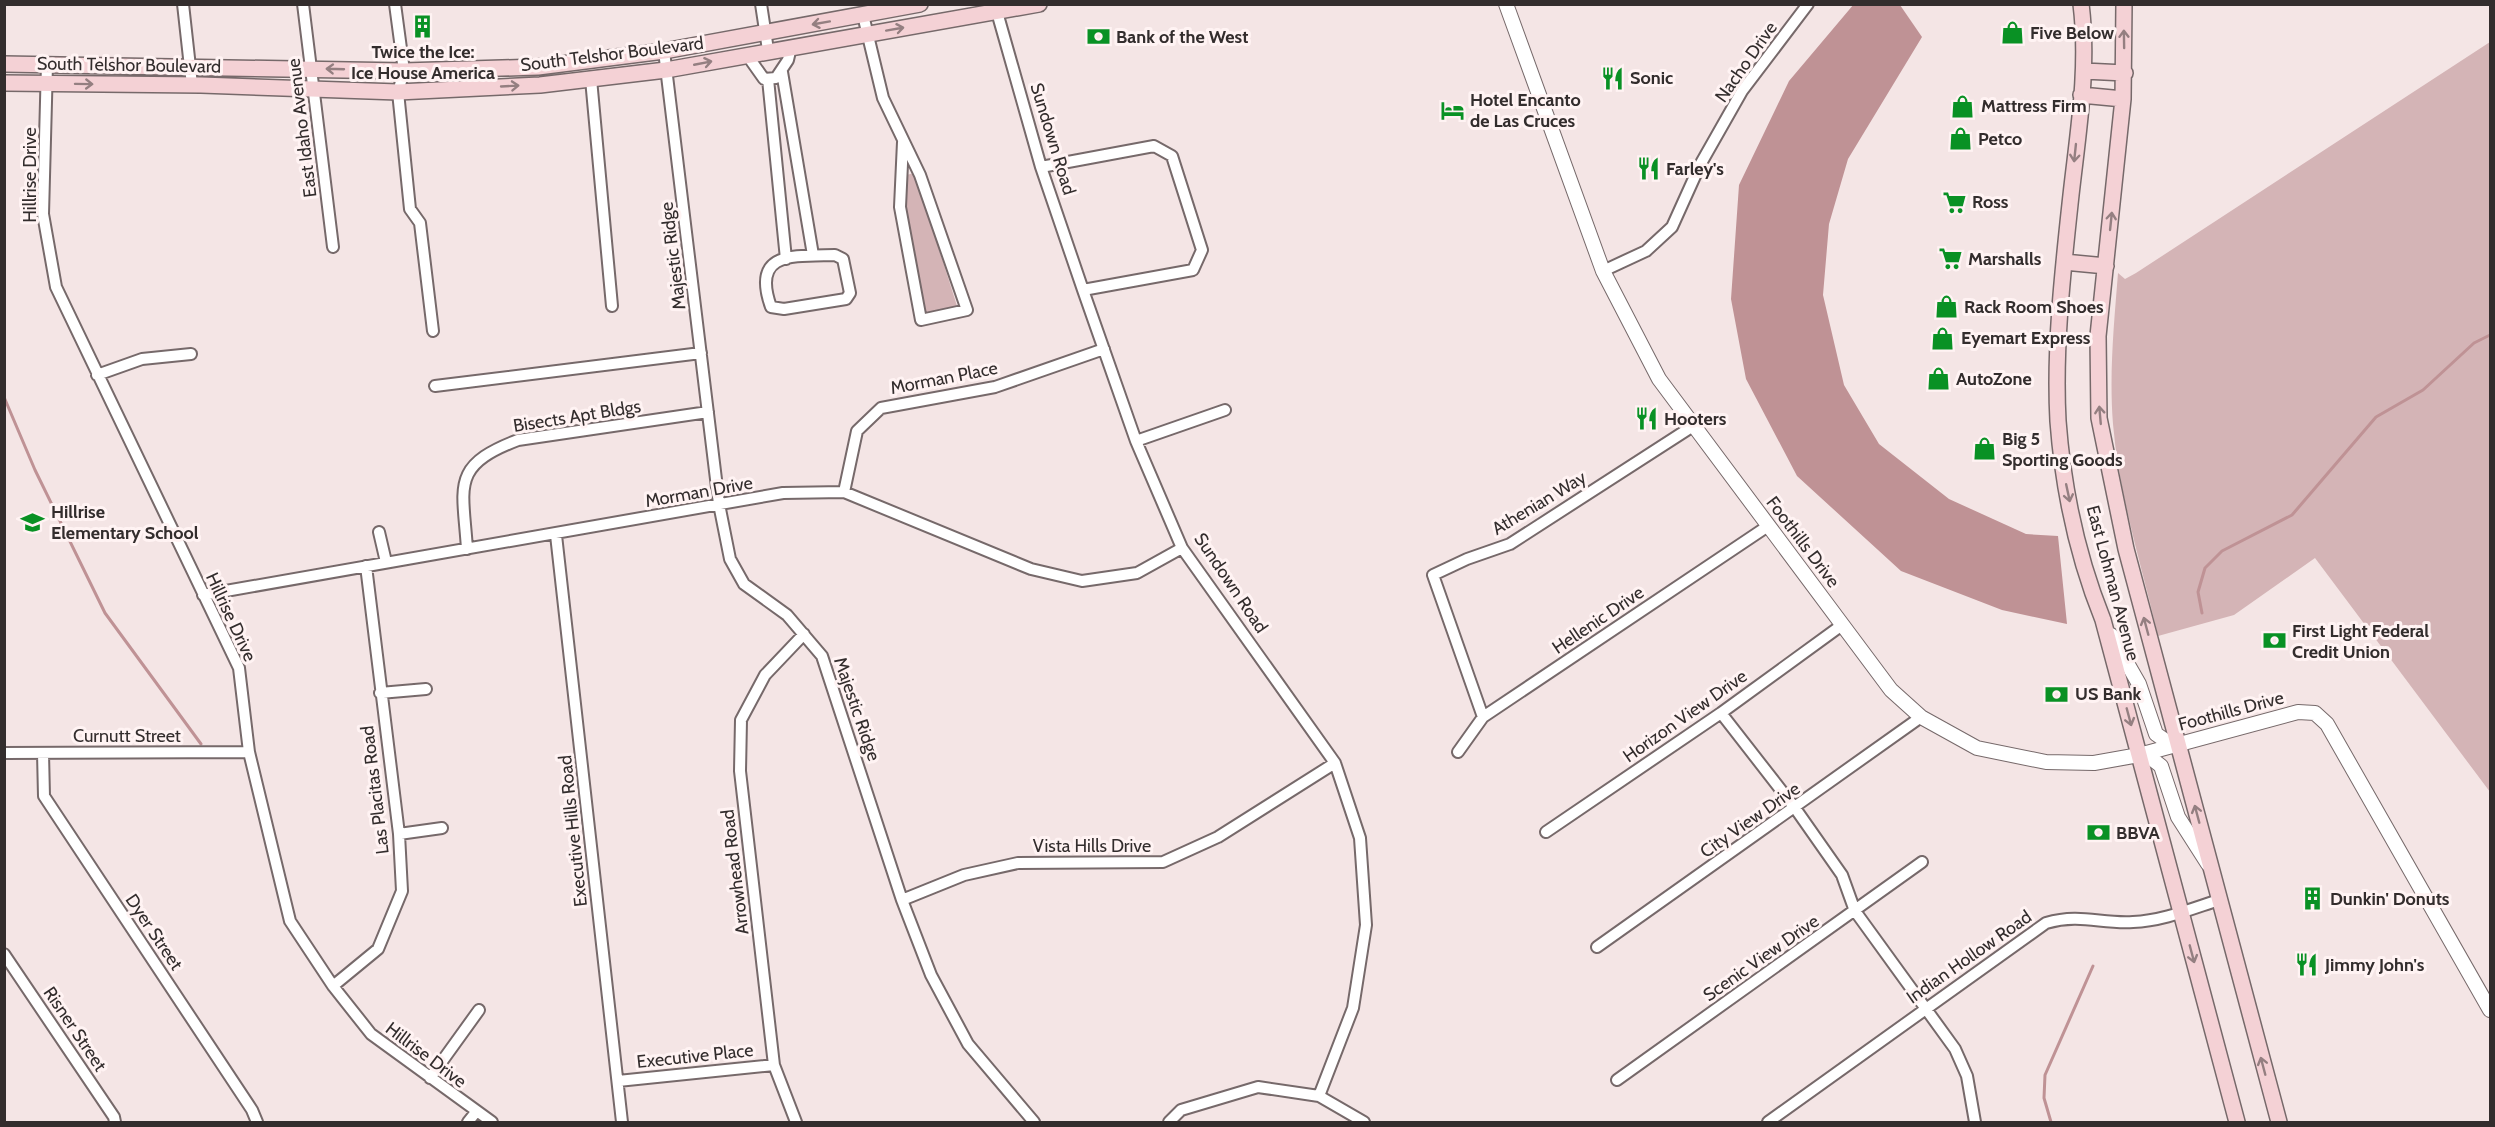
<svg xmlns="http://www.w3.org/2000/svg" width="2495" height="1127" font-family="Cabin,sans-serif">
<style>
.green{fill:#d4b4b6}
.water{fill:#bf9295}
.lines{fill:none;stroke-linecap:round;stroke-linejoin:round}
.stream{stroke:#bf9295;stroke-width:3}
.minor-casing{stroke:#76696a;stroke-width:14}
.tertiary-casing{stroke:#76696a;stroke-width:16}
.secondary-casing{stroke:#76696a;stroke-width:18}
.minor{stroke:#fff;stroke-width:10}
.tertiary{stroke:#fff;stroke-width:14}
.secondary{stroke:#f4d1d5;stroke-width:15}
.oneway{stroke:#947f81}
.labels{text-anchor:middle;stroke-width:6;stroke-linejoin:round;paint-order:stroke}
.poi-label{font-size:18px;font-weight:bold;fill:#332d2d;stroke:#fff3f3;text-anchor:start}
.street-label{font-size:18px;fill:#332d2d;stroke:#fff3f3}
</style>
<rect width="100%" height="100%" fill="#f4e5e5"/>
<path class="green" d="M2490,42V792L2315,558L2234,615L2158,636C2142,566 2119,496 2113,424C2109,374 2114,324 2118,273L2125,279L2136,273Z
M915,173L957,306L923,314L904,198L906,175Z"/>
<path class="water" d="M1854,4L1900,5L1922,37L1848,159L1829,224L1823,295L1844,385L1879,444L1949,499L2026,534L2058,536L2067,624L2002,610L1901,571L1797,476L1746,379L1731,299L1739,185L1789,81Z"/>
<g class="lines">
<path class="stream" d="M4,397L35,470L105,613L201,744
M2202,613L2198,592L2205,568L2222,551L2292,515L2376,417L2423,390L2474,343L2490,335
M2051,1122L2044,1098L2045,1075L2093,966"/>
<defs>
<path id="minor" d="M183,4L192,85
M303,4L333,247
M395,4L404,71L398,92L410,209L420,223L433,331
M761,4L768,50
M997,12L1041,167L1083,290L1136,441L1182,548L1335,763L1360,838L1366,925L1353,1008L1319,1096
M863,15L883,98L920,175L967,310L921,320L900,207L903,142
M664,51L719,504L730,559L744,584L787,615L822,656L902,900L931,975L968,1044L1034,1122
M747,55L764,79L776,78L788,60L791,47
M47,64L43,214L56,287L239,668L249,752L290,921L333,986L371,1034L492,1122
M782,72L813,255
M591,79L612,306
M768,79L786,259
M1041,167L1154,146L1172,156L1202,250L1193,270L1083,290
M835,255L843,259L850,293L846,299L784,309L771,307C751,251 793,256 835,255Z
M1603,271L1646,251L1672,227L1700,165L1742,91L1808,4
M97,375L142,359L191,354
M435,386L701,353
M1136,441L1225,410
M844,492L857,431L881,408L995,387L1104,349
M379,532L386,562
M556,535L622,1122
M467,549C463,486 450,466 518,440L708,412
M203,595L783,493L844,492L1031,569L1082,581L1137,573L1182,548
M380,693L426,689
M1721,713L1795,808L1842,875L1855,911L1955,1049L1967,1076L1975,1122
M1483,717L1433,575L1467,559L1510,544L1693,426
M1458,752L1483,717L1768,526
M4,753L249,752
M43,753L44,796L252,1110L257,1122
M1546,832L1721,713L1842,625
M399,834L442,828
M902,900L964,875L1018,863L1163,862L1218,837L1335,763
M1597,947L1921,717
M4,954L114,1117L115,1122
M333,986L378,949L402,891L399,834L366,566
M430,1078L479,1010
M1617,1080L1922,862
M618,1081L774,1065
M468,1122L476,1112
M796,1122L774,1065L740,771L741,720L765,675L804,634
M1169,1122L1181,1110L1258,1087L1319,1096L1364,1122
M1768,1122L2046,923C2081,913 2100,924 2133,922C2162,921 2191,909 2219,900"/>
<path id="tertiary" d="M1506,4L1603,271L1659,379L1891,690L1921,717L1977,748L2046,762L2094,763L2139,755L2298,712L2315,713L2327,724L2490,1010
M2111,635L2139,684L2156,734L2166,741L2178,743
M2139,755L2152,759L2161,766L2178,817L2208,864"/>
<path id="secondary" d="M2081,4C2089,68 2078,132 2071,195C2063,269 2054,347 2058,421C2063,488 2078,558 2103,620L2237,1122
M2124,4L2123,99L2098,336L2099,418L2126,549L2279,1122
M4,64L404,71L538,67L664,51L920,4
M2084,71L2125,73
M4,83L201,85L398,92L540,85L666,70L1039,4
M2081,95L2123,99
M2064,262L2106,266"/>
</defs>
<use href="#minor" class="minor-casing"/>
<use href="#tertiary" class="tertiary-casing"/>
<use href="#secondary" class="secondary-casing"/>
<use href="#minor" class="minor"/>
<use href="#tertiary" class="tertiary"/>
<use href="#secondary" class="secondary"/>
</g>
<defs><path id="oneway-shaft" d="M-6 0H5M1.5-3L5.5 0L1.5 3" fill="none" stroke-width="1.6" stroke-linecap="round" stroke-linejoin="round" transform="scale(1.5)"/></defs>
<g class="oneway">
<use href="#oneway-shaft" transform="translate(821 23) rotate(170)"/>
<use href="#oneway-shaft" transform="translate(895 29) rotate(-10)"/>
<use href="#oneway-shaft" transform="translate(2124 39) rotate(-91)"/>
<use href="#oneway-shaft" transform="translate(703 63) rotate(-11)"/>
<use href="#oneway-shaft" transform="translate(335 69) rotate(-178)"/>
<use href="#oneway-shaft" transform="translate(84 84) rotate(1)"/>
<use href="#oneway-shaft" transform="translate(510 86) rotate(-3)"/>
<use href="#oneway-shaft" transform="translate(2075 153) rotate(96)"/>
<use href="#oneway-shaft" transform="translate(2111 221) rotate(-84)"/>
<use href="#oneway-shaft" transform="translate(2100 415) rotate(-95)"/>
<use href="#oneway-shaft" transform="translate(2068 493) rotate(78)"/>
<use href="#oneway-shaft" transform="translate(2146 626) rotate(-105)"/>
<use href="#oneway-shaft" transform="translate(2129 717) rotate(75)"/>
<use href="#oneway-shaft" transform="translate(2197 814) rotate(-105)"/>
<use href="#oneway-shaft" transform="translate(2192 954) rotate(75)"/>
<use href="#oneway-shaft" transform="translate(2263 1066) rotate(-105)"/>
</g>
<defs>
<symbol id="building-bare" viewBox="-9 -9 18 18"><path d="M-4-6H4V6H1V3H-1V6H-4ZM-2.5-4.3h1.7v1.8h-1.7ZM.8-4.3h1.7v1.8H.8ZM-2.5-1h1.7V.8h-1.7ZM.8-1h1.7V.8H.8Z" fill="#099124" stroke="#fff3f3" stroke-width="2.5" paint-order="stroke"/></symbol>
<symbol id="shop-bare" viewBox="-9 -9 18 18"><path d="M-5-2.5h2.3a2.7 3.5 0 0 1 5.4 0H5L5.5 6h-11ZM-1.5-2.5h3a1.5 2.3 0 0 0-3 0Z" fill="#099124" stroke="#fff3f3" stroke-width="2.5" paint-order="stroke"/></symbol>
<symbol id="bank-bare" viewBox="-9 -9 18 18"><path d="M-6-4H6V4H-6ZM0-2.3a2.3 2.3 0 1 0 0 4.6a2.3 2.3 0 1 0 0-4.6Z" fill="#099124" stroke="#fff3f3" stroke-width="2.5" paint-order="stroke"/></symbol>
<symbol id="restaurant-bare" viewBox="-9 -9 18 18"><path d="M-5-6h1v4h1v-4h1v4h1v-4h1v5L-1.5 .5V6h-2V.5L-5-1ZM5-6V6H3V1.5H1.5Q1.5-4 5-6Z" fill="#099124" stroke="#fff3f3" stroke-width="2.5" paint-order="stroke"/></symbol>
<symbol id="hotel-bare" viewBox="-9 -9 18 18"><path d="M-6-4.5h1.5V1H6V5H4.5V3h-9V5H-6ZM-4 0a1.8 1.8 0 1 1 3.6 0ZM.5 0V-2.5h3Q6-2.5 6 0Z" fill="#099124" stroke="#fff3f3" stroke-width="2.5" paint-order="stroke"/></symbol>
<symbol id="supermarket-bare" viewBox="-9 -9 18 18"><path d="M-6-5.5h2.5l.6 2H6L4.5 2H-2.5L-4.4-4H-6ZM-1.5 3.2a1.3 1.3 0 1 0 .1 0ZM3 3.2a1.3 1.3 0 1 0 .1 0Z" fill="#099124" stroke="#fff3f3" stroke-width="2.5" paint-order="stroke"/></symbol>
<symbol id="school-bare" viewBox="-9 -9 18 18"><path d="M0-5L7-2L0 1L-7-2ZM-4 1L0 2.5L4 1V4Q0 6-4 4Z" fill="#099124" stroke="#fff3f3" stroke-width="2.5" paint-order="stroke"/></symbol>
</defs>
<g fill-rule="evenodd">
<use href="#building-bare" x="406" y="10" width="33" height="33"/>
<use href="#shop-bare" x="1996" y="16" width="33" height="33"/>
<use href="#bank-bare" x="1082" y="20" width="33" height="33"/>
<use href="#restaurant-bare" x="1596" y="62" width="33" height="33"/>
<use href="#shop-bare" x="1946" y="90" width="33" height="33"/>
<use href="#hotel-bare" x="1436" y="94" width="33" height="33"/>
<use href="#shop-bare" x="1944" y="122" width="33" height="33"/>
<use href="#restaurant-bare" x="1632" y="152" width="33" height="33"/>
<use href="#supermarket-bare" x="1938" y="186" width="33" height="33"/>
<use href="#supermarket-bare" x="1934" y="242" width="33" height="33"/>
<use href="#shop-bare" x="1930" y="290" width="33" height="33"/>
<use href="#shop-bare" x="1926" y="322" width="33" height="33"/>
<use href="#shop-bare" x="1922" y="362" width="33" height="33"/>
<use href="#restaurant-bare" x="1630" y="402" width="33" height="33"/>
<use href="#shop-bare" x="1968" y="432" width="33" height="33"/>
<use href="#school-bare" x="16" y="506" width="33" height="33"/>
<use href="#bank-bare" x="2258" y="624" width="33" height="33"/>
<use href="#bank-bare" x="2040" y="678" width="33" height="33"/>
<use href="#bank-bare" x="2082" y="816" width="33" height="33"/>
<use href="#building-bare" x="2296" y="882" width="33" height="33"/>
<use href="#restaurant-bare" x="2290" y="948" width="33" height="33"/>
</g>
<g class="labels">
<g class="poi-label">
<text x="2030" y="39">Five Below</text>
<text x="1116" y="43">Bank of the West</text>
<text x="423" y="58" text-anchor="middle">Twice the Ice:<tspan x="423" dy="21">Ice House America</tspan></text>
<text x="1630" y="84">Sonic</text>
<text x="1470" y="106">Hotel Encanto<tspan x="1470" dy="21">de Las Cruces</tspan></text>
<text x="1981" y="112">Mattress Firm</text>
<text x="1978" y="145">Petco</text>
<text x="1666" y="175">Farley's</text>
<text x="1972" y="208">Ross</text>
<text x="1968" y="265">Marshalls</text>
<text x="1964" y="313">Rack Room Shoes</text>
<text x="1961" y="344">Eyemart Express</text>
<text x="1956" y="385">AutoZone</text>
<text x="1664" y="425">Hooters</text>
<text x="2002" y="445">Big 5<tspan x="2002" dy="21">Sporting Goods</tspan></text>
<text x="51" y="518">Hillrise<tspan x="51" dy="21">Elementary School</tspan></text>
<text x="2292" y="637">First Light Federal<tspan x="2292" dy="21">Credit Union</tspan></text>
<text x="2075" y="700">US Bank</text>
<text x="2116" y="839">BBVA</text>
<text x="2330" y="905">Dunkin' Donuts</text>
<text x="2325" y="971">Jimmy John's</text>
</g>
<g class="street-label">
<text transform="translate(612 54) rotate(-7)" y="6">South Telshor Boulevard</text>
<text transform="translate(1746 62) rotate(-55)" y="6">Nacho Drive</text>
<text transform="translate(129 65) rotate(1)" y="6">South Telshor Boulevard</text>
<text transform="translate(302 128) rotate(-97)" y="6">East Idaho Avenue</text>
<text transform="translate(1053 139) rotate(73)" y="6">Sundown Road</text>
<text transform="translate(30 175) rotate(-90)" y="6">Hillrise Drive</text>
<text transform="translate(673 256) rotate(-97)" y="6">Majestic Ridge</text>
<text transform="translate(944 378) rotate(-11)" y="6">Morman Place</text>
<text transform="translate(577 416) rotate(-9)" y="6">Bisects Apt Bldgs</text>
<text transform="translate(699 492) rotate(-10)" y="6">Morman Drive</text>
<text transform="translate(1539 503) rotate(-31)" y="6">Athenian Way</text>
<text transform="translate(1803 542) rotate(53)" y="6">Foothills Drive</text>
<text transform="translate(1231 583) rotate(56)" y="6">Sundown Road</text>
<text transform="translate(2113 583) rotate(75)" y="6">East Lohman Avenue</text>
<text transform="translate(231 617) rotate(65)" y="6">Hillrise Drive</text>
<text transform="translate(1598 620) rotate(-34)" y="6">Hellenic Drive</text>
<text transform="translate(857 709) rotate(71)" y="6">Majestic Ridge</text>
<text transform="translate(2231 711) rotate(-15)" y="6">Foothills Drive</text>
<text transform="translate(1685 716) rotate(-35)" y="6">Horizon View Drive</text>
<text x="127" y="742">Curnutt Street</text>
<text transform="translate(375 790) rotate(-97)" y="6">Las Placitas Road</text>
<text transform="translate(1750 820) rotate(-35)" y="6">City View Drive</text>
<text transform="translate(573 831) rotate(-96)" y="6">Executive Hills Road</text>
<text x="1092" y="852">Vista Hills Drive</text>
<text transform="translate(735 872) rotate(-97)" y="6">Arrowhead Road</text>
<text transform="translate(154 932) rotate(56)" y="6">Dyer Street</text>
<text transform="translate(1969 957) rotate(-35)" y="6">Indian Hollow Road</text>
<text transform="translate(1761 958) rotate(-35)" y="6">Scenic View Drive</text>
<text transform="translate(75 1029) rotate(56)" y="6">Risner Street</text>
<text transform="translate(426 1055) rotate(37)" y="6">Hillrise Drive</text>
<text transform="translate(695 1056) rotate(-6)" y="6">Executive Place</text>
</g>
</g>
<rect width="2495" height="1127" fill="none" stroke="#332d2d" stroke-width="12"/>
</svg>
